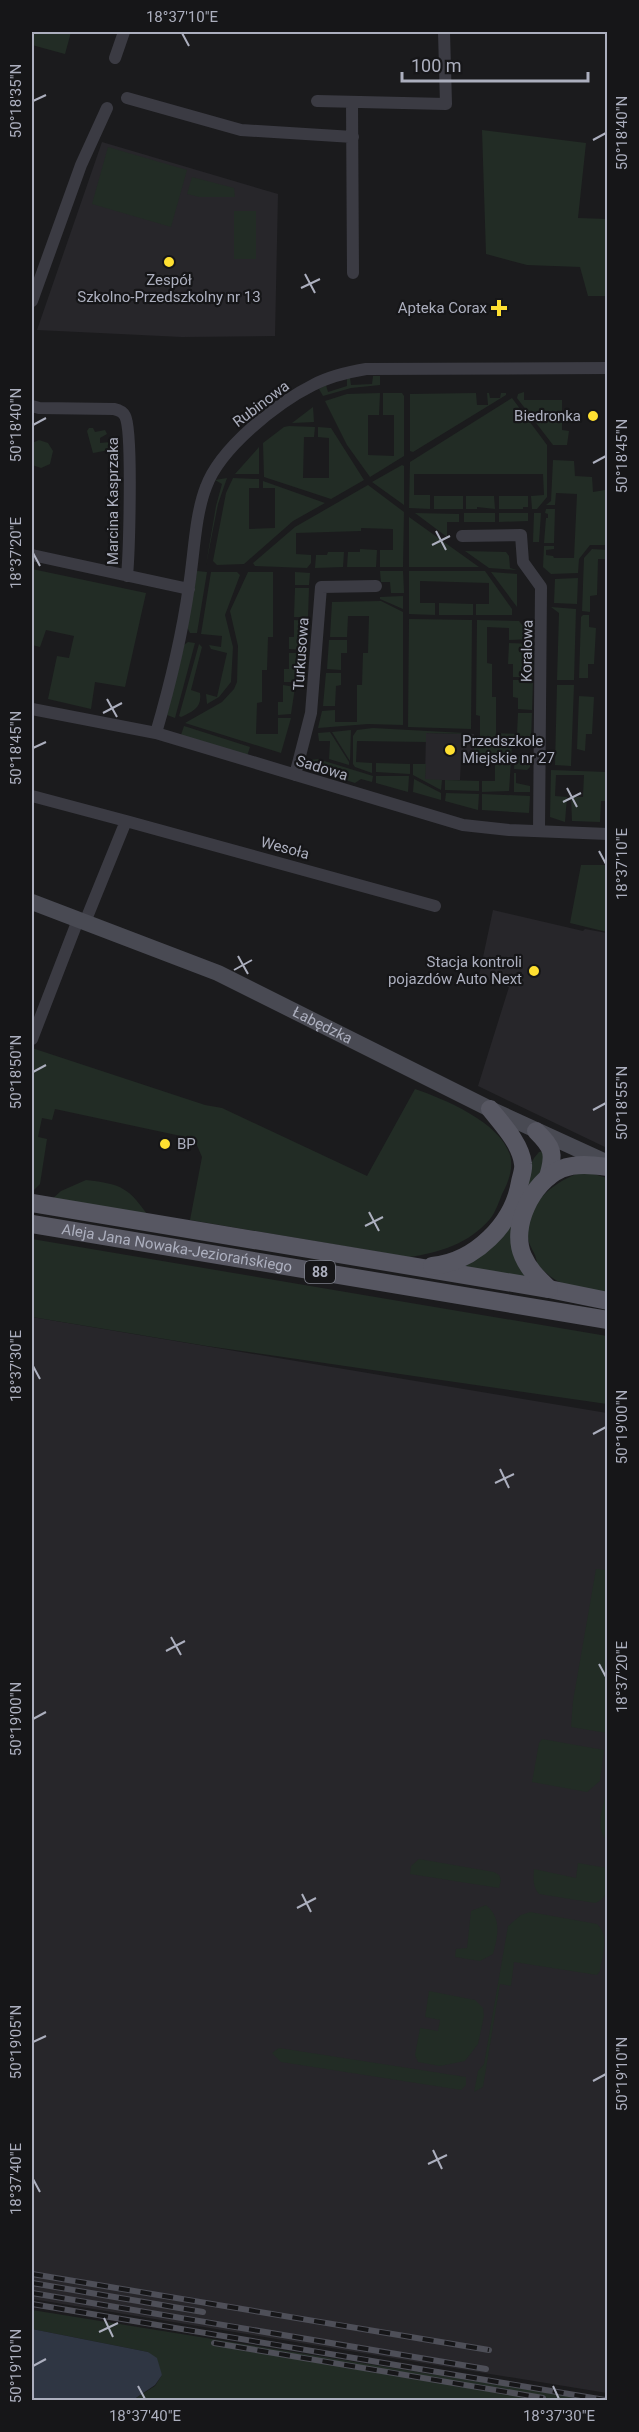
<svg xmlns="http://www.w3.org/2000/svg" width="639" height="2432" font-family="Roboto,sans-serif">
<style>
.built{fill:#27262a}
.green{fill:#222c25}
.water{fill:#2f3643}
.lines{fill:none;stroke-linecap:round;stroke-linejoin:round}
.street{stroke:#3b3b43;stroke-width:12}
.secondary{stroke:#494a53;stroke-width:16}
.primary{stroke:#575762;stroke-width:18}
.rail-casing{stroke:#4e4f58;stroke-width:6}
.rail{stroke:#161618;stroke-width:4;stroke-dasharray:11;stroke-linecap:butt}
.ticks{fill:none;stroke:#acafbe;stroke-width:2}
.poi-dot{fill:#ffe031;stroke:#161618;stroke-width:2}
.labels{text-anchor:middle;stroke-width:4.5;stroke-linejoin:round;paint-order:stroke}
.shield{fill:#161618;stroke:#7f818c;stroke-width:1.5}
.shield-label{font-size:14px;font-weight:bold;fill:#acafbe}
.poi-label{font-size:15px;fill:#acafbe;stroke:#161618;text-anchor:end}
.street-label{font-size:15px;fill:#acafbe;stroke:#161618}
.neatline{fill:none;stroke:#acafbe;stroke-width:2}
.ticks-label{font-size:15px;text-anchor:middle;fill:#acafbe}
</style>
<rect width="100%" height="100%" fill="#1b1b1d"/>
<path class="built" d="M102,142L278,194L275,336L182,337L37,330Z
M426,733L474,734V759H461L460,780H425Z
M493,910L583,931L585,929L607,933V1148L478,1086L509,987L479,976Z
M32,1317L607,1413V2393L32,2299Z"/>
<path class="green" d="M32,32H71L65,54L32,45Z
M482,130L586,143L578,218L607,219V296H588L580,267L527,265L486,254Z
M108,147L187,170L171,227L92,204Z
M192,177L234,188L235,197H199L187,194Z
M234,211H256V259H234Z
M373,376H380V385L351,388L323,396L319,389L326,385L328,392L347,386V378H350L351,385L372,384Z
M524,392V400H562V430L569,431L567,445H553L517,398L518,394Z
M380,393L379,415H368V455L394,456V415H383V393H402L404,396V456L370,477L347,445L325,401L347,394Z
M476,393L477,405H488L487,393H489L490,398H500L501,393H506V395L413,452L410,451V394Z
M512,398L547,445V497L537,509H532L531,496L544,495L543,474H414V495H430V509L409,508L410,462Z
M313,407L314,422L292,423Z
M289,426L315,427L314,437H304L303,478H329V438L318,437V427L331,428L364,480L331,499L264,477L263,443L284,427Z
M89,428H93L95,432L105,430L107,434L100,438V443L111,442L115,449L93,453L87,431Z
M39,440L48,443L53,451L50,464L41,468L32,465V443Z
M259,447V474H235Z
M553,460L574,461L575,476L592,477L593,492L605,490L606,477H607V545H590L579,559L578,573L551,574L543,567L544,546H554V549L546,550V555L553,556L554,558H574L577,494L556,493L555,505H546L551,501Z
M402,465L404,466V505L372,482Z
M227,478L218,504L206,565L216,506L222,484L215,480Z
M233,478L259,479V488H249V529L275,528V488H263V481L325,503L293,521L244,564L217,565L213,561L226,493Z
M368,485L404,512L403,567H380V550H393V529L361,528V531L296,533V554L311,555V563L307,568L255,566L253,563L295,527Z
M434,496H463V509H434Z
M466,496H494L495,509L477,507V509H466Z
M499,496H528V507H523V509H499Z
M546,509H555L554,543H544L546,518H548V514L545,513Z
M415,513L459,514V522H447V537Z
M464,513H495V522H464Z
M499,513H528V521L499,522Z
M534,513H541L539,542H533Z
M409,517L479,567H409Z
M360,549L377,550L376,567H347L348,552H360Z
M592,549L607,550V559H598L597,595L590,596V612L582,611L584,558Z
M465,551L506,552L509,556L510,568L517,570L489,568Z
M328,552H344L343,567L315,568L316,555H327Z
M32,569L146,593L125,687L95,682L91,709L48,699L57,656L69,658L74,636L46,630L40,647L32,645Z
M197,571L207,572L197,633H190L187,627Z
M380,571H403L404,593H391L390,582H381Z
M409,571H485L512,609V615H476V604H489V583L420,581V603H435V615L409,614Z
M211,572H237L240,575L225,615L233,647L231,682L219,697L207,704L206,694L217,697L227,653L211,649L209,645L221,647L222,636L201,634Z
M248,572H273V637H268L267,670H262V702L257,703L256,734H278V718H291L281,753L185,723L222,702L234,689L237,682L238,646L230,611Z
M295,572L310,573L309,585H295Z
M491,572L517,574V607Z
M578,578L577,604L554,603L555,579Z
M295,588H309L308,617H294Z
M403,596V609L380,599V597Z
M381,601L403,612V725L368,724L318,728L322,711L335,710V722H357V685H362L363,653H368L369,616H348L347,637H330L332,602Z
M439,603L473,604V615H439Z
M551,607L576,609L574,680H557L559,613Z
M583,615H589V627L596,628L594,664H588V678H579L581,617Z
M409,619L472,620L471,729L408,727Z
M294,620L307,621L306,650L289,649V637H294Z
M477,620L519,621L533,639L509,640V628L487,627V663L492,664V697H496V733L517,734L518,713H532L531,739L480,737V716L476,715Z
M329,640H347V653H341V670L327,669Z
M188,642L195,643L175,718L167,715L184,645Z
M509,643L534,644L533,677H513V664H508Z
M199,644L202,647L191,690L200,693C202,708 193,711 181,717L179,716Z
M289,653H305L304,678L298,682H284V669H289Z
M326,673H341V685L336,686L335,706H323Z
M513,680H533L532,710L518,709V698L513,697Z
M283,685L295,687L291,714L278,715V702H283Z
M557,685H574L571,766L555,765Z
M579,696L594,697L592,734H586L585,751L577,749Z
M184,726L250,747L247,756L181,735Z
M373,728L464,733L474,734L426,733V742L357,741L356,762L372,763V773L355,767L353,764V736L357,730Z
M351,730L350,761L332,732Z
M330,732L349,762V765L329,759L330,741H319L318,733Z
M474,742L535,744L512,745L509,791L482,792V781H495V760L474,759Z
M515,756L531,758L530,767L527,770L514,769Z
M318,759L373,776L372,782L361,779L355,783L313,770L310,767V760Z
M376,763L410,764V774L376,772Z
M413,764H426L425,779L442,780L441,790L413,775Z
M551,770L607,772V801H601L600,822L572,821L571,797H583L584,775H556L555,796L567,797L565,822L550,817Z
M514,773H516V783L530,786V792H514Z
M376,776H409L408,792L376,783Z
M414,779L441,793V800L413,792Z
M445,780L479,781V791L445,790Z
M446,793L479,794L478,810L445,801Z
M482,794L530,796L529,813L482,810Z
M581,865H607V932L570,923Z
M32,1048L205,1105L222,1108L367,1176L415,1089C444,1099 500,1122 510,1155C514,1168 508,1183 502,1194C499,1202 495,1213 490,1219C470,1243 439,1253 409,1257L190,1220L202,1157L196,1143L181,1140V1136L55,1109L52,1120L42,1118L38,1137L47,1139L40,1184L32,1192Z
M544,1151L546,1167L524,1199L529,1279L455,1267L486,1248L534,1158L539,1152Z
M584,1171L607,1178V1294C576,1288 560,1289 537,1264C537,1254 529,1247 528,1238C525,1202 555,1181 584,1171Z
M86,1180C122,1184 129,1188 149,1217L51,1200L61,1191Z
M32,1239L607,1336V1404L207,1346L32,1317Z
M596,1569L607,1570V1733L571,1727L573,1701Z
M542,1739L604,1750L600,1781L587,1792L532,1782L539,1743Z
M607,1788L608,1841H607C594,1828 604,1805 607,1788Z
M419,1859L494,1872L499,1875L501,1880L499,1888L410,1874L411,1866Z
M578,1863L607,1868C608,1883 611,1897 595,1903L539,1894C533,1886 533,1880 534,1869L576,1878Z
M486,1905C502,1918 498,1936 493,1954L480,1961L455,1957L456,1949L467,1948L471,1911Z
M530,1912L597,1924C610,1936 602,1955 600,1971L597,1975L514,1962L511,1986L500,1984L483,2087L474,2092L478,2071L484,2064L508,1926L521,1915Z
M429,1991L475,2000L483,2008L484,2016L478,2044L465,2061L440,2066L418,2062L415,2055L420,2028L438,2031L440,2020L425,2017Z
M279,2048L466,2077V2085L461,2090L281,2062L272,2053Z
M32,2310L592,2400H133L155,2386L162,2375L148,2352L32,2329Z"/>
<path class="water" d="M32,2329L148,2352L157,2358L162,2375L155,2385L133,2400H32Z"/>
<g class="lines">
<path class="street" d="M115,58L124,32
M127,98L241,130L353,137
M317,101L446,104L444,32
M352,102L353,273
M32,301L81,165L107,108
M32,406L39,408L114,409C119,410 123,412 125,416C133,430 129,554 127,576
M462,536L521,535L523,562L541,587L539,831
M32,555L189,589
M32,709L156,733L463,825L509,830L608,834
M156,733C170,685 182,635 189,586C194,555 195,515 206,487C220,448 277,403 313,385C330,376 348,372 366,369L608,368
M295,775L311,713L321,587L376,586
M32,796L126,821
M85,922L126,821L435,906
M32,1039L78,920"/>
<path class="secondary" id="s1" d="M32,902L218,973L490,1109L608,1163"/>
<g class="primary">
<path d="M536,1131C553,1148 555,1153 548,1177"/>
<path d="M32,1203L549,1289L608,1301"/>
<path id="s2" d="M32,1224L608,1320"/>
<path d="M432,1266C475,1262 513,1224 520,1182C521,1177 524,1169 523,1164C521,1144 502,1124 490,1109"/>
<path d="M549,1289C539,1279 529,1270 523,1256C510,1227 532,1182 561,1169C576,1163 592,1165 608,1167"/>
</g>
<defs>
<path id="rail" d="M32,2274L489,2350
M32,2283L203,2312
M32,2293L486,2369
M32,2304L605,2400
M214,2343L543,2398"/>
</defs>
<use href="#rail" class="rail-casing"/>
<use href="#rail" class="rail"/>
</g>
<path class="ticks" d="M182,33L189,46M33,101L46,95M593,140L606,133M305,274L315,293M301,288L320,279M33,425L46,418M593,463L606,456M436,531L446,550M432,545L450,536M33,553L40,566M107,699L117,717M103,713L122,703M33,748L46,742M567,788L577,807M563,802L581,793M599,851L606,864M238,956L248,974M234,970L252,960M33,1072L46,1065M593,1110L606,1103M369,1212L379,1231M365,1226L383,1217M33,1366L40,1379M593,1434L606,1427M500,1469L509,1488M495,1483L514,1474M171,1637L181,1655M166,1651L185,1641M599,1664L606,1677M33,1719L46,1712M302,1894L311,1912M297,1908L316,1898M33,2042L46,2036M593,2081L606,2074M433,2150L442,2169M428,2164L447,2155M33,2179L40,2192M104,2318L113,2337M99,2332L118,2323M33,2366L46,2359M138,2386L145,2399M553,2386L559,2399"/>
<g class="poi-dot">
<circle cx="169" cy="262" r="6"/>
<path d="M496 299h6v6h6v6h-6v6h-6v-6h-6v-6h6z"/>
<circle cx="593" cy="416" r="6"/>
<circle cx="450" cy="750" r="6"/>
<circle cx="534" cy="971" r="6"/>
<circle cx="165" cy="1144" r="6"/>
</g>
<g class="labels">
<rect class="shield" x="305" y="1261" width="30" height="22" rx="4.5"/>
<g class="shield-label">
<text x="320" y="1277">88</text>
</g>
<g class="poi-label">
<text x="169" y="285" text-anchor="middle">Zespół<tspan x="169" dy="17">Szkolno-Przedszkolny nr 13</tspan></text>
<text x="487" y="313">Apteka Corax</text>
<text x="581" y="421">Biedronka</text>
<text x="462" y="746" text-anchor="start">Przedszkole<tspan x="462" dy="17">Miejskie nr 27</tspan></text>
<text x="522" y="967">Stacja kontroli<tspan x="522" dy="17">pojazdów Auto Next</tspan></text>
<text x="177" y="1149" text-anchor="start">BP</text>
</g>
<g class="street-label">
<text transform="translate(261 404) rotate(-37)" y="5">Rubinowa</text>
<text transform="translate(113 501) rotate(-90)" y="5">Marcina Kasprzaka</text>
<text transform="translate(527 651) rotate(-89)" y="5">Koralowa</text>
<text transform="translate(301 654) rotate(-86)" y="5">Turkusowa</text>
<text transform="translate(322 768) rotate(17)" y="5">Sadowa</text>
<text transform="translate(285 848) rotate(15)" y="5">Wesoła</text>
<text dy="5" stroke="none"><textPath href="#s1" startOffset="316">Łabędzka</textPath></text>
<text dy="5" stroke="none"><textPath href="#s2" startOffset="147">Aleja Jana Nowaka-Jeziorańskiego</textPath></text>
</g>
</g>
<rect width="639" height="2432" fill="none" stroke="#161618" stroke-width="66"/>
<path d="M402 72v9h186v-9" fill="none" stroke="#acafbe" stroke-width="3"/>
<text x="411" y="72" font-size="18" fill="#acafbe" stroke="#161618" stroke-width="4.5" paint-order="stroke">100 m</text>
<rect x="33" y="33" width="573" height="2366" class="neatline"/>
<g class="ticks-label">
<text x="182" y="22">18°37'10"E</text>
<text transform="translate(16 101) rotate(-90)" y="5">50°18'35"N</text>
<text transform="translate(622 133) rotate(-90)" y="5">50°18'40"N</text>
<text transform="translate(16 425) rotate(-90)" y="5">50°18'40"N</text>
<text transform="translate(622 456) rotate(-90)" y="5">50°18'45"N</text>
<text transform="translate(16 553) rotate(-90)" y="5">18°37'20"E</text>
<text transform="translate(16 748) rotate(-90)" y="5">50°18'45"N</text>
<text transform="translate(622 864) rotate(-90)" y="5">18°37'10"E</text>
<text transform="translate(16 1072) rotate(-90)" y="5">50°18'50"N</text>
<text transform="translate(622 1103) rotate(-90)" y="5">50°18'55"N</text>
<text transform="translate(16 1366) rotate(-90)" y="5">18°37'30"E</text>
<text transform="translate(622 1427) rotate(-90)" y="5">50°19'00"N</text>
<text transform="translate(622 1677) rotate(-90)" y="5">18°37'20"E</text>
<text transform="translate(16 1719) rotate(-90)" y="5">50°19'00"N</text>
<text transform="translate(16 2042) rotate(-90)" y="5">50°19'05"N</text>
<text transform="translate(622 2074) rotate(-90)" y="5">50°19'10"N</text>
<text transform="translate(16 2179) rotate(-90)" y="5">18°37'40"E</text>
<text transform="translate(16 2366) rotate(-90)" y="5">50°19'10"N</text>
<text x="145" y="2421">18°37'40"E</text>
<text x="559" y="2421">18°37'30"E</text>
</g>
</svg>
